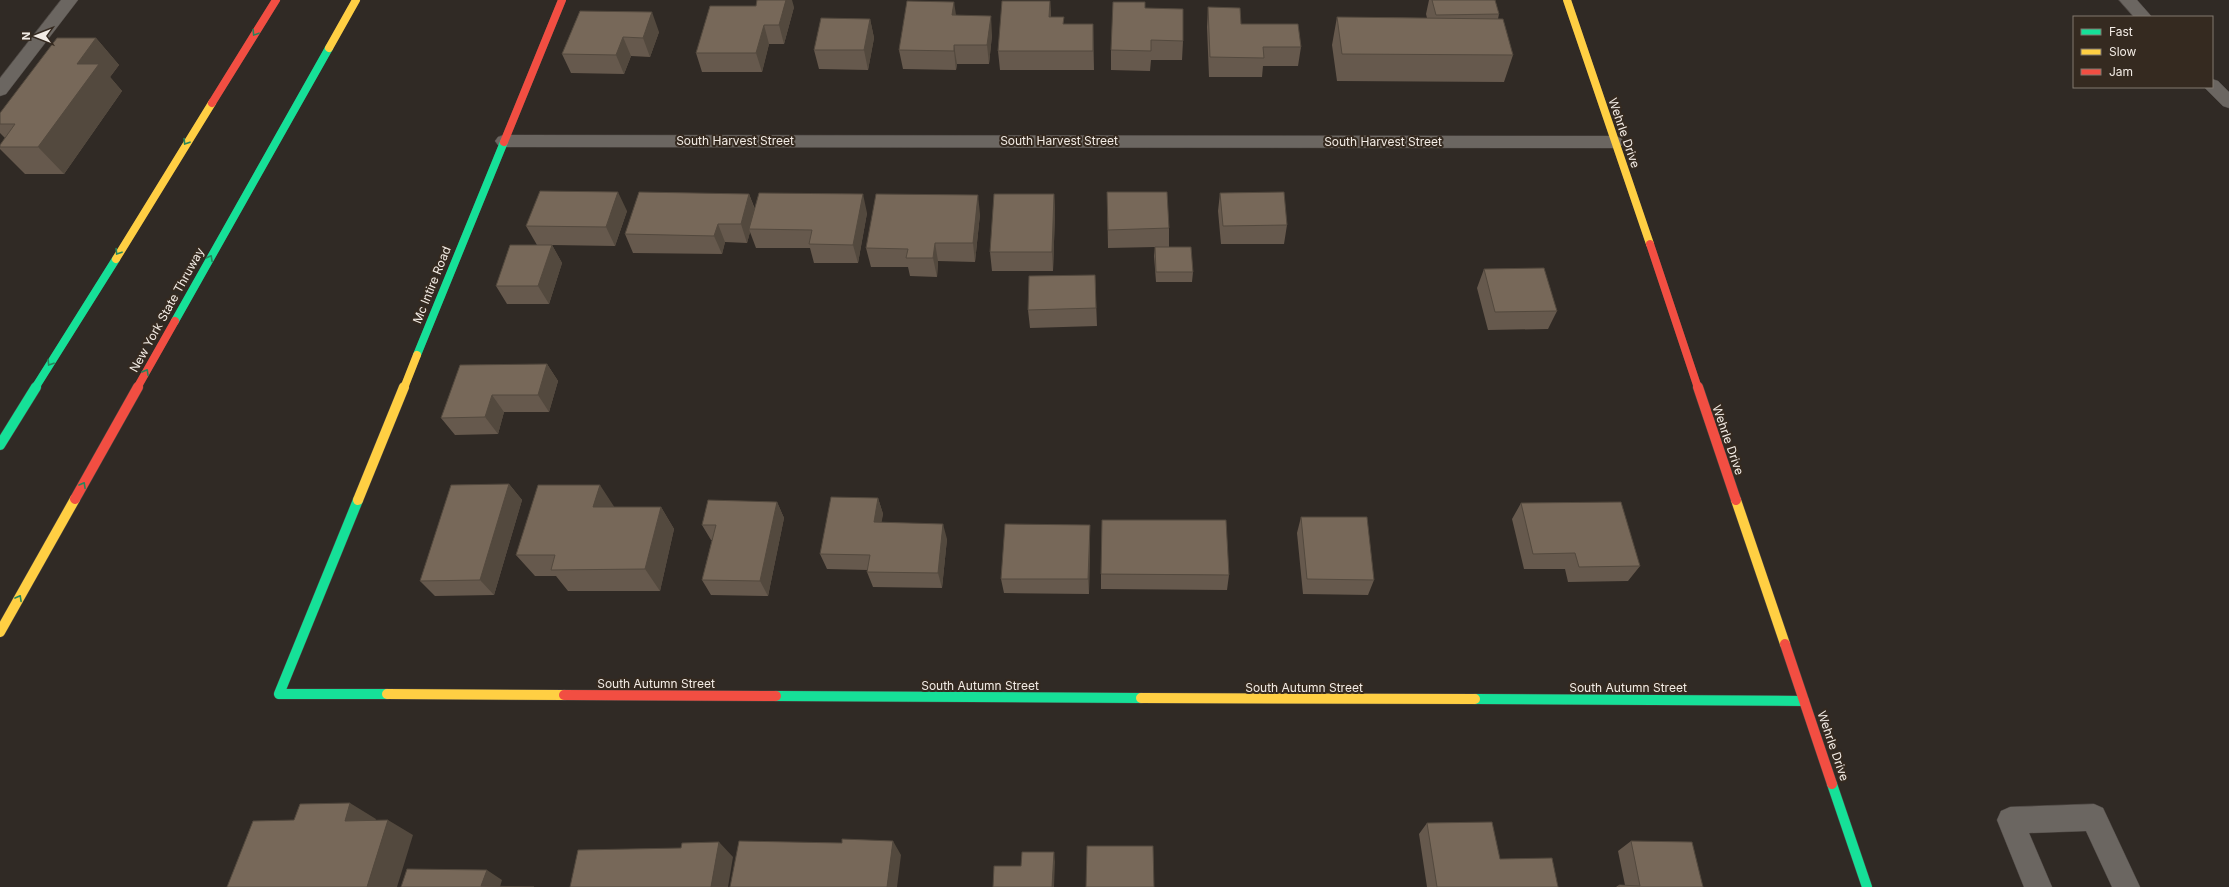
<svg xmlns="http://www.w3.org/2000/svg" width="2229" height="887" font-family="Inter,sans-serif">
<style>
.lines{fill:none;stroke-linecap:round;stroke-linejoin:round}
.lane-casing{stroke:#4c4642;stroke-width:1}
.street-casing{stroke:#4c4642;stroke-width:1}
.fast-far1-casing{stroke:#4c4642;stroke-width:8}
.fast-casing{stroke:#4c4642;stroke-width:11}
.slow-far1-casing{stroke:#4c4642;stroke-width:8}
.slow-casing{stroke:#4c4642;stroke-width:11}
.jam-far1-casing{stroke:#4c4642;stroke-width:8}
.jam-casing{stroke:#4c4642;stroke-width:11}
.lane{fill:#6b6661;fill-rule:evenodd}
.street{fill:#6b6661;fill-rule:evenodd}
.fast-far1{stroke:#16e098;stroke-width:8}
.fast{stroke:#16e098;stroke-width:10}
.slow-far1{stroke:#ffcf43;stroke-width:8}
.slow{stroke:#ffcf43;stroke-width:10}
.jam-far1{stroke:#f24e42;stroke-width:8}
.jam{stroke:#f24e42;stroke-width:10}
.wall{fill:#66594d}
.shaded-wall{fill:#53493e}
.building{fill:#776859;stroke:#53493e}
.oneway{stroke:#26855c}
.labels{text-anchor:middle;stroke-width:4;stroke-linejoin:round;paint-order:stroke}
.street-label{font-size:12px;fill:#f3ece5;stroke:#352a20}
</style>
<rect width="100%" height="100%" fill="#302a25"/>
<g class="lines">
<defs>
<path id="lane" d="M2094,804L2103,808L2140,887H2112L2086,831L2029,833L2052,887H2024L1997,820L2001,811L2010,807Z"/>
<path id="street" d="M61,0H78L6,94L0,96V78Z
M2119,0H2137L2152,17H2134Z
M2212,79L2218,81L2229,92V108L2223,106L2204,87H2212Z
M504,135L1615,136L1621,138L1624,142L1621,146L1615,148L504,147L498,145L495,141L498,137Z"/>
<path id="fast-far1" d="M175,321L329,48
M417,355L504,142
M35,388L116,259"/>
<path id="fast" d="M0,445L36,387
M358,500L279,694H387
M776,696L1141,698
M1475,699L1804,701
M1832,784L1867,887"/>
<path id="slow-far1" d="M1567,0L1650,244
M329,48L356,0
M116,259L212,103
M404,388L417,355"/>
<path id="slow" d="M358,500L404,387
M1736,500L1785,644
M0,632L75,499
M387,694L564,695
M1141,698L1475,699"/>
<path id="jam-far1" d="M212,103L276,0
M504,142L562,0
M1650,244L1698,388
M137,388L175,321"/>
<path id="jam" d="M1698,387L1736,500
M75,499L138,387
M1785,644L1832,784
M564,695L776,696"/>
</defs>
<use href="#lane" class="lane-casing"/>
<use href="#street" class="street-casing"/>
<use href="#fast-far1" class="fast-far1-casing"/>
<use href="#fast" class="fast-casing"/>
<use href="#slow-far1" class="slow-far1-casing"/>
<use href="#slow" class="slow-casing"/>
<use href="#jam-far1" class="jam-far1-casing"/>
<use href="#jam" class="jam-casing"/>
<use href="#lane" class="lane"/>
<use href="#street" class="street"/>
<use href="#fast-far1" class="fast-far1"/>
<use href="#fast" class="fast"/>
<use href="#slow-far1" class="slow-far1"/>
<use href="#slow" class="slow"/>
<use href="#jam-far1" class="jam-far1"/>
<use href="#jam" class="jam"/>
</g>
<path class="wall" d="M1429,0H1495L1499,14L1498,19L1513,55L1504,82L1337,81L1332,45L1337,17L1427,18L1426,14Z
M1050,1L1051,17L1064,24H1093L1094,70H1000L998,51Z
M794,7L784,44H769L762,72H702L696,53Z
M1208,7L1241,24L1301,47L1298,66H1263L1262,77H1209L1207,27Z
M1145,8L1183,41L1182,60H1151L1150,71L1111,70V50Z
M580,11L659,32L650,57L631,56L624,74L571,73L562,54Z
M956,15L992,35L989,64H957L956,70L903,69L899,50Z
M870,19L874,38L868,70L819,69L814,50Z
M96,38L119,65L110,77L122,91L64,174H25L0,149V145L5,138L0,133V113Z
M1107,192L1169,228V247L1193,272L1192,282H1156L1154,256L1155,247L1108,248Z
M1220,193L1287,225L1284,244H1221L1218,211Z
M749,194L755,209L867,213L858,263H814L810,248H756L750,232L747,243L725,242L722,254L633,253L625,234Z
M1054,194L1055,213L1053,271H992L990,252Z
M627,211L615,246L552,245L562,263L549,304H507L496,286L537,245L526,226Z
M980,214L975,262L938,261L937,277L910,276L908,267H871L866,248Z
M1484,269L1557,311L1548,329L1488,330L1477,288Z
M1095,275L1097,326L1030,328L1028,310Z
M547,364L558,381L549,412H504L498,434L455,435L441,418Z
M509,484L522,500L494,595L435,596L420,581Z
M878,498L883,514L881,522L947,539L942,588L873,587L867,572L868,570L827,569L820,554Z
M777,502L784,518L768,596L711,595L702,580L712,540H711L702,525Z
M1521,503L1640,566L1628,581L1568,582L1565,569H1524L1512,519Z
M614,507H661L674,529L660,591H568L556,576H535L516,555Z
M1301,517L1374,580L1368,595L1303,594L1297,533Z
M1090,541L1089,594L1004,593L1001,579Z
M1101,574L1229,575L1227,590L1101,589Z
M1427,823L1500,859L1558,887H1427L1419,834Z
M1631,841L1703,887H1616L1619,885H1625L1618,851Z"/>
<path class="shaded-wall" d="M786,0H792L794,7L784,44L779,25Z
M1050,1L1051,20L1049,17Z
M954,2L957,21L952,15Z
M652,12L659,32L650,57L643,38Z
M991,16L992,35L989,64L987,45Z
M870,19L874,38L868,70L864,50Z
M764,25L769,44L762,72L756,53Z
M623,37L631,56L624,74L616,55Z
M96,38L119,65L110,77L122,91L64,174L38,147L77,64Z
M954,45L957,64L956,70L954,51Z
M618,192L627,211L615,246L606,227Z
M749,194L756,213L749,229L750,232L747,243L741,224Z
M863,194L867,213L858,263L853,245Z
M1054,194L1055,213L1053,271L1052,252Z
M978,195L980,214L975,262L973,243Z
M718,224L725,242L722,254L714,236Z
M935,243L938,261L937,277L933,258Z
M552,245L562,263L549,304L538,286Z
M547,364L558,381L549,412L538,395Z
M492,395L504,412L498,434L485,417Z
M509,484L522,500L494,595L480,580Z
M600,485L615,508L593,507Z
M878,498L883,514L879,538L874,522Z
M777,502L784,518L768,596L760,581Z
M661,507L674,529L660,591L645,569Z
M943,524L947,539L942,588L938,573Z
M1090,525V541L1089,594L1088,579Z
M350,803L376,819L371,836L345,821Z
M388,820L413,835L397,887H367Z
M893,841L901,855L897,887H887Z
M719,842L733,857L728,887H711Z
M1054,852L1055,862L1054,887H1052Z
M487,870L502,880L500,887L481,886Z"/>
<path class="building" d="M757,0H786L779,25H764L756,53H696L710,6H756Z
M1432,0H1495L1499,14L1436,15Z
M907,1L954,2L952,15L991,16L987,45H954V51L899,50Z
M1002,1H1050L1049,17H1064L1063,24H1093V51H998Z
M1113,2H1145V8L1183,9V41L1151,40V51L1111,50Z
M1208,7L1240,8L1241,24H1298L1301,47H1263L1264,58L1210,57Z
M580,11L652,12L643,38L623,37L616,55L562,54Z
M1337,17L1503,19L1513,55L1342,54Z
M821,18L870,19L864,50H814Z
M57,38H96L77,64H99L38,147H0V145L15,124H0V113Z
M540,191L618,192L606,227L526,226Z
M639,192L749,194L741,224H718L714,236L625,234Z
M1107,192H1167L1169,228L1108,230Z
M1284,192L1287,225L1223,226L1220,193Z
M759,193L863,194L853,245L809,244L812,230L749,229Z
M876,194L978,195L973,243H935L933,258H906L908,249L866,248Z
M994,194H1054L1052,252H990Z
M510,245H552L538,286H496Z
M1155,247H1191L1193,272H1156Z
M1544,268L1557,311L1495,312L1484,269Z
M1095,275L1096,308L1028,310L1029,276Z
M547,364L538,395H492L485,417L441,418L460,365Z
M509,484L480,580L420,581L451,485Z
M538,485H600L593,507H661L645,569L551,570L555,555H516Z
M831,497L878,498L874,522L943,524L938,573L867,572L870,555L820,554Z
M708,500L777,502L760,581L702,580L716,525H702Z
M1621,502L1640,566L1579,567L1575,553L1533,554L1521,503Z
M1301,517H1367L1374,580L1307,579Z
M1102,520H1226L1229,575L1101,574Z
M1005,524L1090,525L1088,579H1001Z
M350,803L345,821L388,820L367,887H227L253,821L294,820L300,804Z
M1492,822L1500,859L1552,858L1558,887H1437L1427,823Z
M842,839L893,841L887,887H730L739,841L842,843Z
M1631,841L1692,842L1703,887H1619V885L1640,886Z
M719,842L711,887H570L578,850L681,848L682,843Z
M1087,846H1153L1154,887H1086Z
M1022,852H1054L1052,887H993L994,866H1021Z
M407,869L487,870L481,886L534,887H401Z"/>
<defs><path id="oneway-chevron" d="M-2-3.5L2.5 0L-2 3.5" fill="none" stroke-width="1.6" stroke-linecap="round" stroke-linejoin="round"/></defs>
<g class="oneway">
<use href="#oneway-chevron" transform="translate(255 33) rotate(122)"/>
<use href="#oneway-chevron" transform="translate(186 142) rotate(122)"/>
<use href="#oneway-chevron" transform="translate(118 252) rotate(122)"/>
<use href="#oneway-chevron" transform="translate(210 258) rotate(-61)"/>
<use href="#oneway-chevron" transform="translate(50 363) rotate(122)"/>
<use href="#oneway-chevron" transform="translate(146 372) rotate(-61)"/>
<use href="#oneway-chevron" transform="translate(83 485) rotate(-61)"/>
<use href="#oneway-chevron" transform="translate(19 598) rotate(-61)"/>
</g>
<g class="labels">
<g class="street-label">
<text transform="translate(1624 133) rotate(71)" y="4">Wehrle Drive</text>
<text x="735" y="145">South Harvest Street</text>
<text x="1059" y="145">South Harvest Street</text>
<text x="1383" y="146">South Harvest Street</text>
<text transform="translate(432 285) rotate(-68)" y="4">Mc Intire Road</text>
<text transform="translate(167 310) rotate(-61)" y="4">New York State Thruway</text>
<text transform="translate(1728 440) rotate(71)" y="4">Wehrle Drive</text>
<text x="656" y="688">South Autumn Street</text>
<text x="980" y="690">South Autumn Street</text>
<text x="1304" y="692">South Autumn Street</text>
<text x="1628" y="692">South Autumn Street</text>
<text transform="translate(1833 746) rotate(71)" y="4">Wehrle Drive</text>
</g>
</g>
<rect x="2073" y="16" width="140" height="72" fill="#352a20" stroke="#81786f"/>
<rect x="2081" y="29" width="20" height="6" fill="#16e098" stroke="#81786f"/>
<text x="2109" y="36" font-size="12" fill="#f3ece5">Fast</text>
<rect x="2081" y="49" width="20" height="6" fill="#ffcf43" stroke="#81786f"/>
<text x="2109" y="56" font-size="12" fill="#f3ece5">Slow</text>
<rect x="2081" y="69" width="20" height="6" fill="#f24e42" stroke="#81786f"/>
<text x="2109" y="76" font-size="12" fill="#f3ece5">Jam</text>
<g transform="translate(36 36) rotate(270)" stroke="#352a20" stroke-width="3" paint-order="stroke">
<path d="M0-3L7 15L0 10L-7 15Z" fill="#f3ece5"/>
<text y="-6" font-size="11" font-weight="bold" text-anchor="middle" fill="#f3ece5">N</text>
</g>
</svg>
